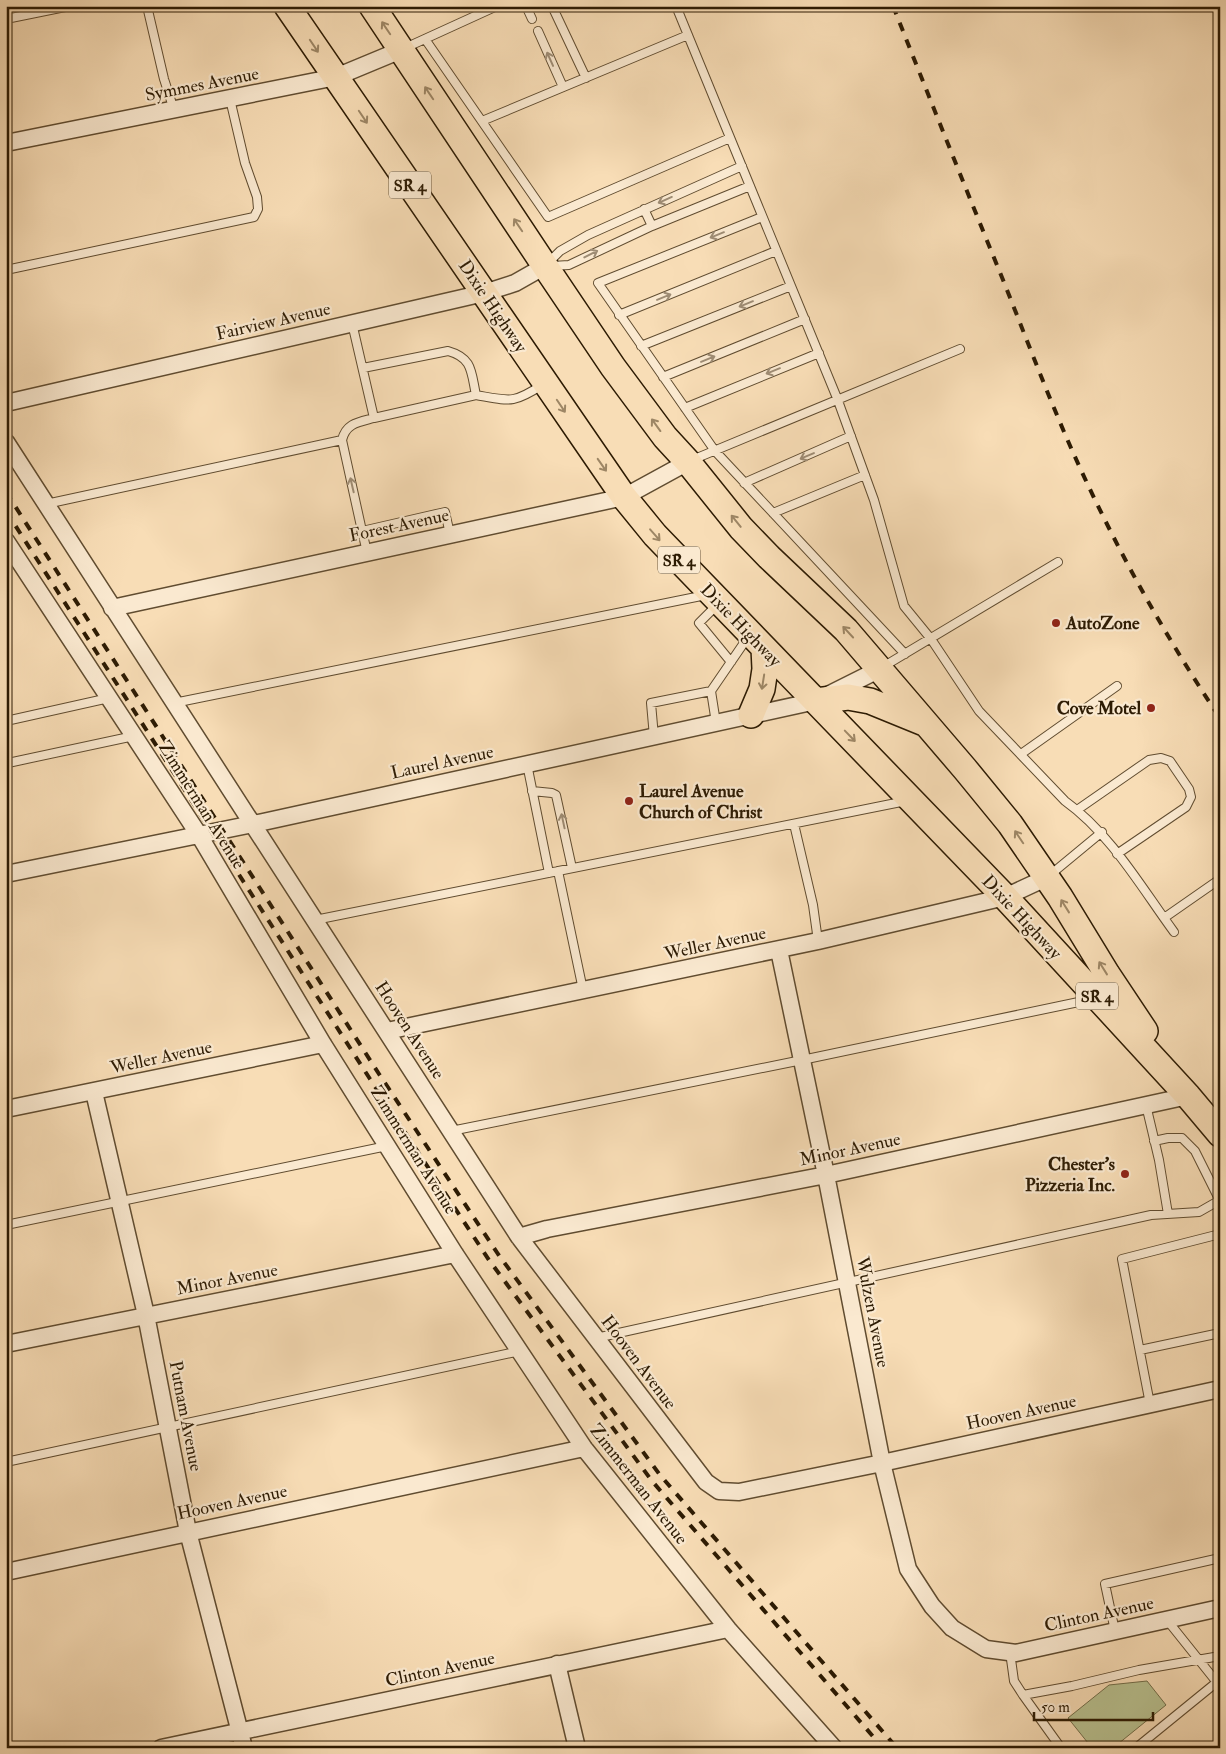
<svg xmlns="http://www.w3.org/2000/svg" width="1226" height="1754" font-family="'IM FELL Double Pica',serif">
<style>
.green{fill:#b9c291;stroke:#736e4a}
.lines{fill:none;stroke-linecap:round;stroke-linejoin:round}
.lane-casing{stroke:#604c30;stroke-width:10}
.street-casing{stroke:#604c30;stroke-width:19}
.primary-casing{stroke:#2d1b03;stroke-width:28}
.lane{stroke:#fae9d0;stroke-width:8}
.street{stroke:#fae9d0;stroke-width:16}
.primary{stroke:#f8ddb6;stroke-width:25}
.rail{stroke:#2d1b03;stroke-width:4;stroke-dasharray:9 9;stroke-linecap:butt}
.oneway{stroke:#9d8665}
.oneway2{stroke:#9e8c74}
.poi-dot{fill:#8f2418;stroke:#fae9d0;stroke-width:2}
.labels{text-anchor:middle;stroke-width:4.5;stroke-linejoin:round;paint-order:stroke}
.shield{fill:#fae9d0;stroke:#6a5940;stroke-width:1}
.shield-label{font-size:16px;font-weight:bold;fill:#2d1b03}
.street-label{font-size:18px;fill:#2d1b03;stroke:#fae9d0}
.poi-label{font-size:18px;font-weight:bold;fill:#2d1b03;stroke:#fae9d0;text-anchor:start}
</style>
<rect width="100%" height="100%" fill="#f8ddb6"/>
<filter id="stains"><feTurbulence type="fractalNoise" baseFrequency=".004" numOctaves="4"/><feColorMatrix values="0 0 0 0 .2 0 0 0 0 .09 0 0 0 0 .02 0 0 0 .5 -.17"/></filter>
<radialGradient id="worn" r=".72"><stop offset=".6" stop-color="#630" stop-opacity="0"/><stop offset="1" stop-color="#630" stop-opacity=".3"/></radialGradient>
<path class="green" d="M1147,1681L1166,1705L1113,1748H1092L1068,1718L1109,1685Z"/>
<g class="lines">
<defs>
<path id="lane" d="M147,6L164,79L174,110
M526,6L532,19
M552,6L586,78
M676,6L837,398L874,500L904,606L931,639L979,711L1065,801C1111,834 1141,887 1174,932
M6,19L70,6
M538,31L563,87
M425,39L548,217L730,138
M405,48L497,6
M482,121L688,35
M644,209L652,226
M762,217L598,283L715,451L905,654
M548,263L560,251L588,235L742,166
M552,266L569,265L652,226L750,186
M6,270L254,217L258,209L257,197L245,163L230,99
M619,315L776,251
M352,323L374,418L476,395C471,372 473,358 448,351L363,368
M641,346L791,286
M663,377L805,319
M476,395C510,401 513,404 542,385
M685,408L819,353
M692,460L960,349
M744,483L851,436
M46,504L342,440
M773,513L865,475
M362,531L342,440C346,423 359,422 374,418
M367,552L362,531L445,512L450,534
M717,605L699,623L731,662
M881,668L1058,562
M711,691L748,637
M174,703L706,595
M6,721L109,698
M654,737L651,703L711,691L716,723
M1021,754L1117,686
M6,757L8,763L134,736
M527,764L549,873
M532,791L552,793L556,795L572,868
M1077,810L1149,760L1161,758L1170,761L1189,789L1191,797L1186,807L1117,854
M794,824L813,905L818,941
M558,871L583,990
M1050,875L1102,832
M1164,918L1220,879
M315,920L906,801
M1146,1105L1159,1160L1168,1214
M451,1131L802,1060L1093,999
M1154,1141L1168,1138H1182L1195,1151L1220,1201
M6,1225L387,1146
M596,1338L1151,1215L1199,1212L1220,1200
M1140,1350L1220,1333
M1150,1404L1122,1259L1220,1234
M6,1462L520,1351
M1167,1620L1219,1685
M1115,1631L1105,1584L1220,1558
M1010,1652L1014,1681L1023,1695L1072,1686L1139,1670L1220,1656
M1023,1695L1061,1748
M1136,1748L1217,1682"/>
<path id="street" d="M6,143L336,77L401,50
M6,403L484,293L515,283L545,266
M6,442L519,1237L706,1482L719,1491L739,1492L882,1463L1220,1389
M6,541L199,835L323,1044L455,1254L584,1448L728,1629L834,1748
M112,608L624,497L688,462
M6,874L263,822L816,701L880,669
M779,950L826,1175L882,1463L908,1569L932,1606L952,1628L986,1649L1016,1653L1220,1608
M387,1031L818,941L1005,897L1046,878
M94,1092L146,1315L188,1532L244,1748
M6,1109L323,1044
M519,1237L547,1229L826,1175L1188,1096
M6,1344L455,1254
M6,1572L584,1448
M557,1664L577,1748
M161,1748L728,1629"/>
<path id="primary" d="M287,6L580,433L624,497L655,535L1005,897L1188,1096L1220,1134
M372,6L545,266L613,367L665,437L688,462L741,528L769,557L846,630L965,769L1010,824L1060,897L1107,974L1145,1031
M816,701L848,697L870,701L924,723
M751,715L762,689L765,669L764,648"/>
</defs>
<use href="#lane" class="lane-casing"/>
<use href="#street" class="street-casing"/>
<use href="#primary" class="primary-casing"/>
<use href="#lane" class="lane"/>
<use href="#street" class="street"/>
<use href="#primary" class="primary"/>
<path class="rail" d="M893,6C928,94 963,182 999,270C1026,337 1051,405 1081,470C1121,557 1167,639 1220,718
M6,492L379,1074L498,1254L660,1475L897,1748
M6,511L370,1079L489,1260L652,1481L883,1748"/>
</g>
<defs><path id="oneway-shaft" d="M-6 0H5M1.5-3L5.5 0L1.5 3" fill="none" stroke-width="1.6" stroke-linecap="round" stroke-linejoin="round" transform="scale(1.25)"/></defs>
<g class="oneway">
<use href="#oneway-shaft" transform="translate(386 28) rotate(-124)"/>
<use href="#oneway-shaft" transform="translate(314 46) rotate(56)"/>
<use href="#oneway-shaft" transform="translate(429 93) rotate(-124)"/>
<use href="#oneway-shaft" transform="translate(363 117) rotate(56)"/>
<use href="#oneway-shaft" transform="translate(518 225) rotate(-124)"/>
<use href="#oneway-shaft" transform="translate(561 406) rotate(56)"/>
<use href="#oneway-shaft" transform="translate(656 425) rotate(-126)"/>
<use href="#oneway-shaft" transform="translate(602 465) rotate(55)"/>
<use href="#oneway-shaft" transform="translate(736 521) rotate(-129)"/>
<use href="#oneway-shaft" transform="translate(655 535) rotate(49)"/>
<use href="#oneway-shaft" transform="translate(848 632) rotate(-133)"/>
<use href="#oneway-shaft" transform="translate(763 682) rotate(99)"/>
<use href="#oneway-shaft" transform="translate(850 736) rotate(46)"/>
<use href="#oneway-shaft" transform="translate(1019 837) rotate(-124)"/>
<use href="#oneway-shaft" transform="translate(1065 906) rotate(-122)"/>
<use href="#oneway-shaft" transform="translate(1103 968) rotate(-122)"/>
</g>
<g class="oneway2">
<use href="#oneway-shaft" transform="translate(550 59) rotate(-114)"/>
<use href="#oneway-shaft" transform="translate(665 200) rotate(156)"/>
<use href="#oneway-shaft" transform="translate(717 235) rotate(158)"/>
<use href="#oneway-shaft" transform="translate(591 254) rotate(-27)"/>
<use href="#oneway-shaft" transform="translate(664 297) rotate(-22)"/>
<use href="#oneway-shaft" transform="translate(746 304) rotate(158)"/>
<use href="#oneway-shaft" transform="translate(708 359) rotate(-22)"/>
<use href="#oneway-shaft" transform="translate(773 371) rotate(158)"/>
<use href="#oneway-shaft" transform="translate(807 456) rotate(157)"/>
<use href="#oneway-shaft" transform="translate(352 485) rotate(-103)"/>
<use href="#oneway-shaft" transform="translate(563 821) rotate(-102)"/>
</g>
<g class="poi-dot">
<circle cx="1056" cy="623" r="5"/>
<circle cx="1151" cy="708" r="5"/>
<circle cx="629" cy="801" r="5"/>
<circle cx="1125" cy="1174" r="5"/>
</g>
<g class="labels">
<g class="shield">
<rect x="389" y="171.5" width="42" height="27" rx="4"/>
<rect x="658" y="546.5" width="42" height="27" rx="4"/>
<rect x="1076" y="982.5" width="42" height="27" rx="4"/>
</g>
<g class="shield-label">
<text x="410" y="191">SR 4</text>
<text x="679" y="566">SR 4</text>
<text x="1097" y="1002">SR 4</text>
</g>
<g class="street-label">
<text transform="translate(202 84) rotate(-11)" y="6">Symmes Avenue</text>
<text transform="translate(493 306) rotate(56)" y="6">Dixie Highway</text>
<text transform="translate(273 321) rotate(-13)" y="6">Fairview Avenue</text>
<text transform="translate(399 525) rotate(-12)" y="6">Forest Avenue</text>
<text transform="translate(741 625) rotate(46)" y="6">Dixie Highway</text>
<text transform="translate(442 762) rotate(-12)" y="6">Laurel Avenue</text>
<text transform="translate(202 805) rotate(58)" y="6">Zimmerman Avenue</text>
<text transform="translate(1022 917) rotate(47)" y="6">Dixie Highway</text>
<text transform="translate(715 943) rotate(-12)" y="6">Weller Avenue</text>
<text transform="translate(410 1030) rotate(57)" y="6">Hooven Avenue</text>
<text transform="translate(161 1057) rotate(-12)" y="6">Weller Avenue</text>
<text transform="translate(850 1149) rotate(-12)" y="6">Minor Avenue</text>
<text transform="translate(414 1150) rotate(58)" y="6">Zimmerman Avenue</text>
<text transform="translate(227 1279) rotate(-11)" y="6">Minor Avenue</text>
<text transform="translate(873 1312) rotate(79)" y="6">Wulzen Avenue</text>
<text transform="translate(639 1362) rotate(53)" y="6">Hooven Avenue</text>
<text transform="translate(1021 1412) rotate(-12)" y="6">Hooven Avenue</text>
<text transform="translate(186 1416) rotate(79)" y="6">Putnam Avenue</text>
<text transform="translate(639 1484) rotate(52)" y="6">Zimmerman Avenue</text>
<text transform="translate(232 1502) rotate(-12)" y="6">Hooven Avenue</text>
<text transform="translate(1099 1614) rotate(-12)" y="6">Clinton Avenue</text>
<text transform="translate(440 1669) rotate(-12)" y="6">Clinton Avenue</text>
</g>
<g class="poi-label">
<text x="1066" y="629">AutoZone</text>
<text x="1141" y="714" text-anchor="end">Cove Motel</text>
<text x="639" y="797">Laurel Avenue<tspan x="639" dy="21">Church of Christ</tspan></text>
<text x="1115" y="1170" text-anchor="end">Chester's<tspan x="1115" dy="21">Pizzeria Inc.</tspan></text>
</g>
</g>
<rect width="1226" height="1754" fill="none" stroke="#f8ddb6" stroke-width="25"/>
<rect x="8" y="8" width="1211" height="1739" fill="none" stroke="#2d1b03" stroke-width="2.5"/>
<rect x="12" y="12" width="1201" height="1729" fill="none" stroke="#2d1b03"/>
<path d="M1034 1712v8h119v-8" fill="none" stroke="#2d1b03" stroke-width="2.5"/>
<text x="1041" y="1712" font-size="15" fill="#2d1b03" stroke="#fae9d0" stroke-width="4" paint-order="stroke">50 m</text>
<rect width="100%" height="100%" filter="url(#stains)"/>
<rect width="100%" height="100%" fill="url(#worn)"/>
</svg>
